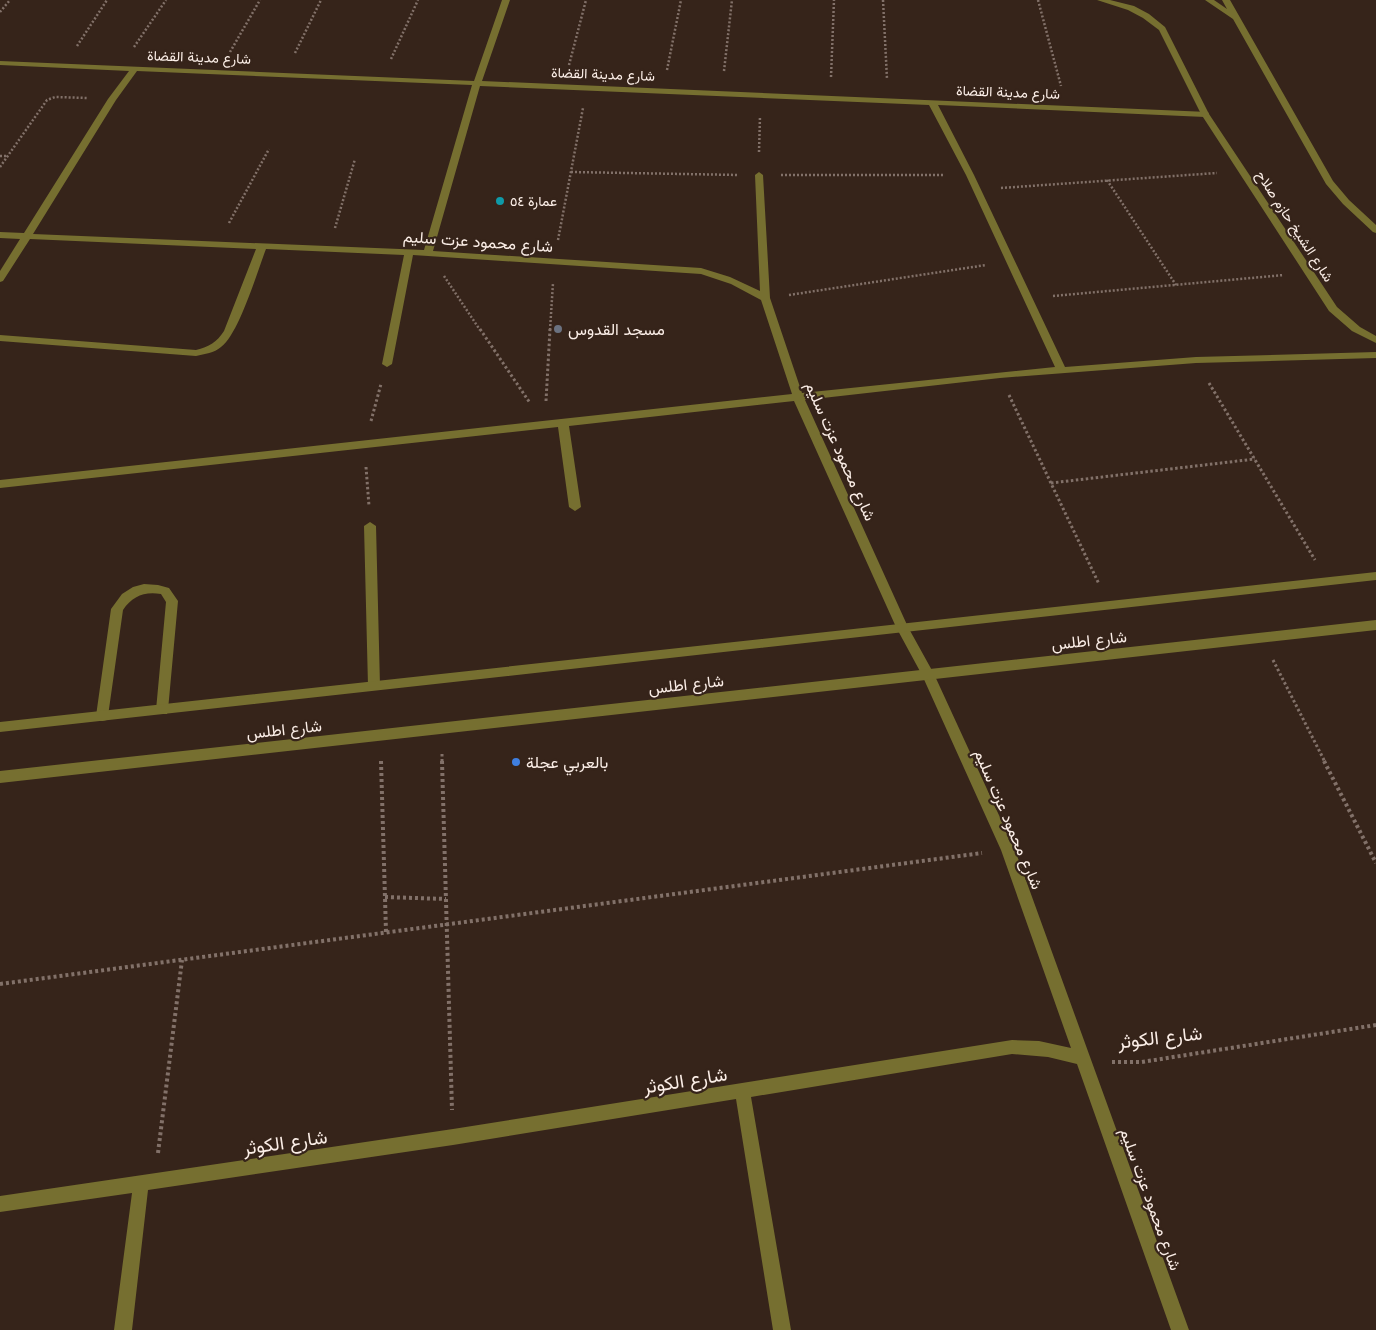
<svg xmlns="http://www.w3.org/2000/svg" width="1376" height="1330" font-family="'Libre Baskerville',Vazirmatn,serif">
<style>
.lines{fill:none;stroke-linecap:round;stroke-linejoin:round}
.path-far2{stroke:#827169;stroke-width:2.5;stroke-dasharray:2 2;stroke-linecap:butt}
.path-far1{stroke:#827169;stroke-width:3;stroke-dasharray:2.5 2.5;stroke-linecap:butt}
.path{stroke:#827169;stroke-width:4;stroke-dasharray:3 3;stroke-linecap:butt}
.minor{fill:#766f30;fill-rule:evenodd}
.tertiary{fill:#766f30;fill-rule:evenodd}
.culture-dot{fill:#0f9aa8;stroke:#36241a;stroke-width:2}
.worship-dot{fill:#6b7280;stroke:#36241a;stroke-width:2}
.shop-dot{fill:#3f7fe0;stroke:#36241a;stroke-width:2}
.labels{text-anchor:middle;stroke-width:4.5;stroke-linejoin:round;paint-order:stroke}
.far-street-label{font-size:14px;fill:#fbeee7;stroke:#36241a}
.far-poi-label{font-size:14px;fill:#fbeee7;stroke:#36241a;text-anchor:start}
.street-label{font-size:16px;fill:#fbeee7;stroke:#36241a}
.poi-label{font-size:16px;fill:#fbeee7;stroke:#36241a;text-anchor:start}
.near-street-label{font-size:19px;fill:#fbeee7;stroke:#36241a}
</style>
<rect width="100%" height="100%" fill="#36241a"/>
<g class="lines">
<path class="path-far2" d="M883,0L887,79
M1038,0L1061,86
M0,12L10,0
M77,46L107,0
M134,47L166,0
M230,52L260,0
M295,53L321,0
M391,59L418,0
M569,65L586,0
M667,70L681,0
M724,71L732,0
M831,77L834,0
M759,152L760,116
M0,156H7
M0,167L47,100L55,97L87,98
M571,172L738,175
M781,175H945
M1107,180L1176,285
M1001,188L1217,173
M229,223L269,149
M335,228L355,159
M558,240L583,108
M444,276L480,330
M789,295L986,265
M1053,296L1284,275
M550,330L553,283"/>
<path class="path-far1" d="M480,329L530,403
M1209,383L1315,560
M1009,395L1099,584
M546,401L550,329
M371,421L381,384
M366,467L369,506
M1051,483L1255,459
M1273,660L1325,762
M442,754V762"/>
<path class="path" d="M381,761L386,932
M442,761L452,1110
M1324,761L1376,863
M385,897L446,899
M0,984L982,853
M1112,1062H1142L1376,1025
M158,1153L182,960"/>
<path class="minor" d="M502,0H510L482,81L1208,112L1209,114L1205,117L938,105L974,175L1065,367L1196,357L1376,352V358L1196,363L1000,378L805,400L908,627L934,674L1015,850L1189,1330H1171L1077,1064L1048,1057L1012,1054L751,1097L791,1330H773L736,1099L453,1145L148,1190L132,1330H114L132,1193L0,1212V1196L453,1129L1012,1040L1039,1041L1071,1048L1001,850L922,675L896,627L794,401L569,426L581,507L575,511L569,507L558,427L0,488V480L792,394L761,300L731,284L701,274L413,255L392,364L387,367L382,364L404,255L266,249C257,272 239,334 221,347C214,353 205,354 196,356L0,341V335L196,350C209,347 217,342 224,331L256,249L30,239L3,281L0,282V271L20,239L0,238V232L24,233L108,99L129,71L0,65V61L474,81ZM137,71L472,85L424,250L33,234L116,100ZM480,86L929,105L966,175L1055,367L802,393L770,298L763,175L759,172L755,175L760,291L730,277L701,268L433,251Z
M370,522L376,526L380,686L378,690H370L368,686L364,526Z
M144,584L158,585L169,588L178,601L168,710L167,714H157L156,710L166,602L161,594C145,591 132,596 123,610L108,716L107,720L102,721L97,720L96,716L111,609L122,594L133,587Z"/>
<path class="tertiary" d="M1097,0H1110L1134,6L1149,14L1165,27L1209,114L1337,307L1360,327L1376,336V343L1352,331L1329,311L1201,114L1159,30L1143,18L1128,10Z
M1205,0H1214L1227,9L1222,0H1230L1333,181L1349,200L1376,225V233L1373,232L1343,204L1326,184L1233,19Z
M1376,572V580L0,732V722Z
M1376,620V630L0,783V771Z"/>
</g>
<circle class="culture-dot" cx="500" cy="201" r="5"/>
<circle class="worship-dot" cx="558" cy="329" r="5"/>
<circle class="shop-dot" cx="516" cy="762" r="5"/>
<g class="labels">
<g class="far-street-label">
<text transform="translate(199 57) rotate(2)" y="5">شارع مدينة القضاة</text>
<text transform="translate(603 74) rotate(2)" y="5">شارع مدينة القضاة</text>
<text transform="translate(1008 92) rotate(2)" y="5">شارع مدينة القضاة</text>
<text transform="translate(1295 226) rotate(57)" y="5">شارع الشيخ حازم صلاح</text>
</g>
<g class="far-poi-label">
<text x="510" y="206">عمارة ٥٤</text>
</g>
<g class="street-label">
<text transform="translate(478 241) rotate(4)" y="6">شارع محمود عزت سليم</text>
<text transform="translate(841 451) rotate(66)" y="6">شارع محمود عزت سليم</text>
<text transform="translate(1089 640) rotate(-6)" y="6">شارع اطلس</text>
<text transform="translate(686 684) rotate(-6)" y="6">شارع اطلس</text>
<text transform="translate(284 729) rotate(-6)" y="6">شارع اطلس</text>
<text transform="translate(1009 819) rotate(67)" y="6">شارع محمود عزت سليم</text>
<text transform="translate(1151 1199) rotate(70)" y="6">شارع محمود عزت سليم</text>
</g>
<g class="poi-label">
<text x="568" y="335">مسجد القدوس</text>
<text x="526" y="768">بالعربي عجلة</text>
</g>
<g class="near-street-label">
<text transform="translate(1160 1037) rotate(-6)" y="7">شارع الكوثر</text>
<text transform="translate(685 1080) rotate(-9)" y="7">شارع الكوثر</text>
<text transform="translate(285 1142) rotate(-8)" y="7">شارع الكوثر</text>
</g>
</g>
</svg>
